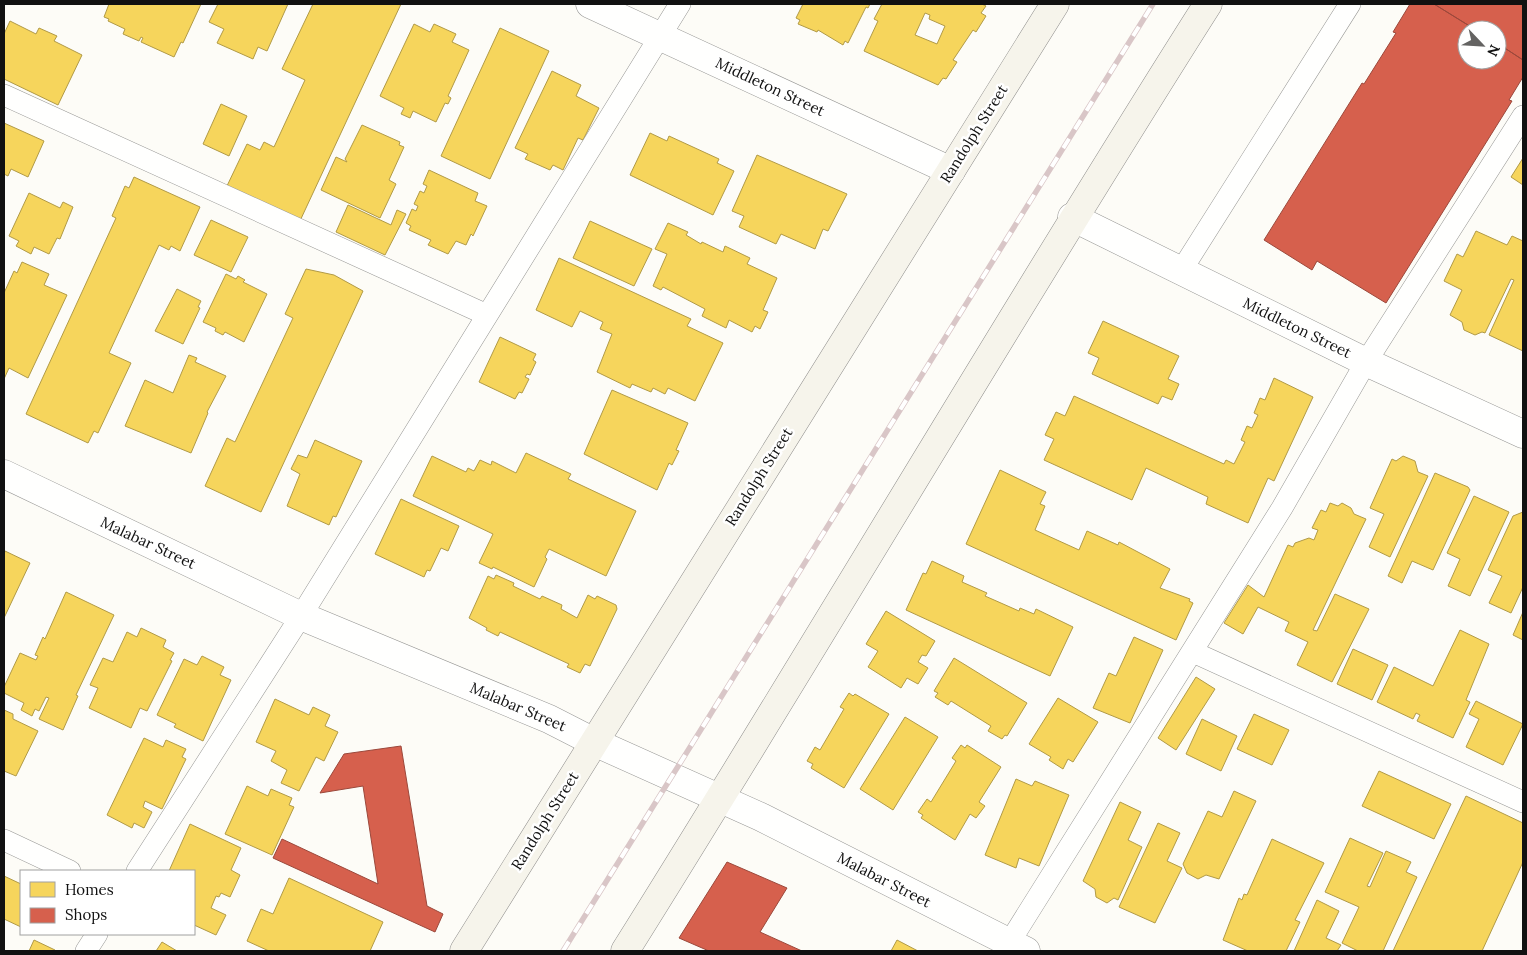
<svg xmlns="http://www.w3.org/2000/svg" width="1527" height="955" font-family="Lora,serif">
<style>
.homes{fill:#f6d55c;stroke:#b19a46;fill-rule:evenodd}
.shops{fill:#d6604d;stroke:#9b483b}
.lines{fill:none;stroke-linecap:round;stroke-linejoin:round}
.lane-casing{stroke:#979795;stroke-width:22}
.street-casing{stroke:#979795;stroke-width:29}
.secondary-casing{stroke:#8e8d8b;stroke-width:29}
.lane{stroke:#fffffe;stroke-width:21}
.street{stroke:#fffffe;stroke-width:28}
.secondary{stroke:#f6f4eb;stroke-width:28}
.rail-casing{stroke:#d9c6c7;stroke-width:5.5}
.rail{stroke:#fff;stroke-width:4;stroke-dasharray:11;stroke-linecap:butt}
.labels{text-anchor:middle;stroke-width:5;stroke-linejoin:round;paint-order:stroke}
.street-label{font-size:15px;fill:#111;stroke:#fff}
</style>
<rect width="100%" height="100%" fill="#fdfcf7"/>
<path class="homes" d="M109,4H201L183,43L181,42L174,57L141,42L143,38L141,37L139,41L123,34L125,29L108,21L109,19L104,17Z
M218,4H288L267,51L258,47L253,59L217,43L224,29L209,22Z
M313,4H401L299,223L226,188L247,144L260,150L264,142L274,147L305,80L282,69Z
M803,4H870L868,8L866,7L848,43L845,41L843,45L818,30L817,32L798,24L800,20L796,18Z
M882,4H982L986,6L981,13L986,16L976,32L973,30L953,60L957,62L946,79L943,78L938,85L864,51L878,21L874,19ZM925,13L930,15L929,19L945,26L937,44L915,35Z
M10,21L36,34L39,28L57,36L54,41L82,55L58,105L4,79V34Z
M414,24L430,32L434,24L456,34L452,42L469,50L448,96L451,98L448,104L445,103L436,122L413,111L410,118L401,114L404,108L380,96Z
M500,28L549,51L490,179L441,156Z
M552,71L581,85L576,96L599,108L583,140L578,138L563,170L553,165L550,170L525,159L528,154L515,148Z
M221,104L247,116L229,156L203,144Z
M4,123L44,141L28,177L11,169L8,176L4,174Z
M362,125L400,142L399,145L404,147L389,180L396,184L380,218L321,190L336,157L347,162L345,159Z
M650,133L667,141L669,136L719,159L717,163L734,171L713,215L630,175Z
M757,155L847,194L828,231L823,229L815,249L781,234L776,244L739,227L744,216L732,211Z
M1523,158V185L1511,177Z
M429,170L478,193L475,201L487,206L473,236L471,234L466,245L456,241L448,254L428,245L431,240L409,230L411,226L406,223L412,209L416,211L418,206L414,204L420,191L424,193L427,186L423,184Z
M134,177L200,207L180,251L171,246L169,250L159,245L109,353L131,363L98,433L94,431L88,443L26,414L116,218L112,216L125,186L129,188Z
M29,193L60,208L63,202L73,207L60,239L57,238L49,254L34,247L31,254L16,246L19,241L9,236Z
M348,205L391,225L397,210L406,214L385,255L336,232Z
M211,220L248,237L231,272L194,255Z
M590,221L652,249L634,286L573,258Z
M668,223L688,232L686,235L701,244L702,242L723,252L725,246L750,258L747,264L777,278L763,310L768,312L760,329L755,326L752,332L729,320L726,328L702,316L705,309L663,287L661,290L653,286L667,254L655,249Z
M1476,231L1507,245L1512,236L1523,241V351L1489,335L1514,280L1511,279L1485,333L1482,332L1475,335L1464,330L1462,322L1450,315L1462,290L1444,281L1457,254L1463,257Z
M559,258L691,319L687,326L723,343L695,401L668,388L665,394L653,388L651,392L632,384L630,388L597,372L612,334L600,329L603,322L580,311L572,327L536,310Z
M22,262L49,274L44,285L67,295L28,378L9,368L4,379V293L14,271L17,273Z
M306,269L334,275L363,291L261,512L205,486L227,438L235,442L293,318L285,314Z
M226,274L236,279L238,276L245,280L243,282L267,294L244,342L225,332L223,335L215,331L216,328L203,322Z
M177,289L201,301L198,307L200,308L183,344L155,331Z
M1103,321L1179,356L1168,379L1179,384L1172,400L1162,396L1158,404L1092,374L1099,358L1088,353Z
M500,337L536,354L533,360L536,362L530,375L527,374L525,377L529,379L522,393L519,392L515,399L479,382Z
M189,355L197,358L195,362L226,376L207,412L208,413L191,453L125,426L145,380L173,393Z
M1274,378L1313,397L1274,481L1268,478L1248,523L1206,504L1208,497L1146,468L1132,500L1044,460L1054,439L1045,435L1056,412L1065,416L1074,396L1224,464L1226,460L1234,464L1245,442L1241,440L1247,426L1252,428L1258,415L1254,413L1260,398L1265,400Z
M612,390L688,423L676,450L679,451L672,465L669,463L657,490L584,454Z
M315,440L362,461L336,517L333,516L329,525L287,506L300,474L291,469L298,455L307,458Z
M526,453L571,474L568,479L636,511L606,576L549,549L545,557L547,559L534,587L493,567L492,569L479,563L493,534L413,496L432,456L466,472L468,468L474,471L480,460L491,465L492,461L516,473Z
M1403,456L1415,461L1418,472L1428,476L1390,557L1369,547L1384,514L1370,508L1392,459L1396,461Z
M1000,470L1046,492L1040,504L1045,506L1035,530L1079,550L1087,531L1118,545L1119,542L1170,569L1160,588L1190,599L1189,601L1193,603L1176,640L966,544Z
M1435,473L1468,487L1470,490L1433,570L1412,561L1402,583L1388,576Z
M1474,496L1509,512L1470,596L1448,586L1460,559L1447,553Z
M401,499L459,526L448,551L441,548L430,571L427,570L424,577L375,554Z
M1330,503L1338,506L1342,503L1351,508L1354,514L1366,519L1313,630L1317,631L1335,594L1369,609L1332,682L1297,665L1308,642L1285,631L1289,622L1258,607L1243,634L1224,623L1248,585L1264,597L1288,545L1293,547L1295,543L1309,538L1314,540L1318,530L1312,528L1321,510L1326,512Z
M1523,512V587L1511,613L1489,603L1502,576L1488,570L1513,516Z
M5,551L30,563L4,618V555Z
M932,561L964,576L962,582L987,593L985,596L1019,611L1020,608L1034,614L1036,609L1073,627L1050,676L906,610L923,573L926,574Z
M496,575L514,583L513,586L540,599L542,596L562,605L561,609L577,618L588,595L595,599L597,596L616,605L617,609L590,666L585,664L580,673L567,667L569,664L500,632L498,636L486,630L487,628L469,618L488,576L494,579Z
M66,592L114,615L76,695L78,696L63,730L39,719L49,698L46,697L39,711L35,709L32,716L21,710L24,703L4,693V687L20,653L36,660L38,656L35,655L43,637L45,639Z
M886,611L935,641L926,656L922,655L918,662L928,668L918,684L907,678L901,688L868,667L878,651L866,644Z
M1523,612V640L1513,635Z
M141,628L166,640L163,647L174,653L170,660L172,661L147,711L140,708L131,728L89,708L98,688L90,685L103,658L113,662L127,632L137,637Z
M1460,630L1489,644L1466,700L1470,702L1453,738L1417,721L1420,715L1416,713L1413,719L1377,702L1394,667L1433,686Z
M1134,637L1163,650L1130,723L1093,708L1109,673L1116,676Z
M1353,649L1388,665L1372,700L1337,684Z
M202,656L224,667L220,675L231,680L203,741L174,727L176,724L157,715L184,659L197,665Z
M954,658L1027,703L1007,736L1005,735L1002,739L988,731L991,726L951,701L948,705L935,697L938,693L934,691Z
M1196,677L1215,689L1176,750L1158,738Z
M849,693L853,696L855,694L889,714L844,788L811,768L813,764L807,761L815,747L820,750L844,709L840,707Z
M1058,698L1098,722L1073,762L1068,759L1063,769L1049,760L1051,757L1029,744Z
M275,699L309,715L313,707L330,715L325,726L338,732L324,761L316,757L299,791L281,783L287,770L271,761L276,751L256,742Z
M1476,701L1523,724L1503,765L1466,747L1479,719L1469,714Z
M4,710L13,714V719L38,731L16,776L4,771Z
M1254,714L1289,730L1272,765L1237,749Z
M905,717L938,737L893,810L860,789Z
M1202,719L1237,736L1221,771L1186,754Z
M144,738L163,747L166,740L186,749L182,757L186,759L162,809L145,801L143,807L152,812L144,828L134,823L132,828L107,815Z
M961,745L965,748L967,745L1001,767L979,802L985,806L976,818L970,814L955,840L921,818L923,815L918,812L927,799L931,802L956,761L952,758Z
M1379,771L1451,804L1434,839L1362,806Z
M1016,779L1032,786L1035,781L1069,795L1039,866L1019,858L1016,868L985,855Z
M247,786L268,796L271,789L292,798L289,805L294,807L272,855L225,834Z
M1234,791L1256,801L1219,879L1206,875L1198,879L1187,873L1183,864L1208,811L1222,817Z
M1466,796L1523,823V862L1482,951H1393Z
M1120,802L1141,812L1128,840L1142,847L1118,900L1114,898L1107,903L1096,897L1095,889L1083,881Z
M1158,823L1180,833L1167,861L1182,868L1155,923L1119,907Z
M190,824L241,848L231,870L240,875L230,897L221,893L219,897L216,896L211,908L226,915L216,935L194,925V871H169Z
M1350,838L1383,853L1367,886L1370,887L1386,851L1411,862L1406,872L1417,877L1383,951H1358L1342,943L1359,907L1325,892Z
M1272,839L1324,863L1295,920L1300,922L1286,951H1248L1223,940L1239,898L1242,900L1244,894L1247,895Z
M4,876L21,884V927L4,919Z
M289,878L383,922L370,951H269L247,941L261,909L273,914Z
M1317,900L1339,911L1326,938L1341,945L1337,951H1294Z
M34,940L55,950V951H29Z
M897,940L918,951H891Z
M162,942L177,951H156Z"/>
<path class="shops" d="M1410,4H1434L1476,30H1467V60H1497V43L1523,60V77L1509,100L1512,101L1386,303L1317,261L1312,270L1264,240L1362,83L1364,84L1396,33L1393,32Z
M1434,4H1523V60L1497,43V30H1476Z
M401,746L427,906L443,914L435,932L273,858L282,839L378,884L363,786L320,793L344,754Z
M727,862L787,888L760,932L802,951H709L679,938Z"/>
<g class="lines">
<defs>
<path id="lane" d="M4,95L487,315
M1181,271L1350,4
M1193,652L1523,802
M4,840L70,871
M137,871L301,616L680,4
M86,951L97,934
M1004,951L1282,508L1366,362L1523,116"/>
<path id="street" d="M590,4L951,171
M1072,217L1366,362L1523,434
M4,474L301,616L549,719L594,742L761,817L1026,951"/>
<path id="secondary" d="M464,951L1055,4
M625,951C822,637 1009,317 1208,4"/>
</defs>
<use href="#lane" class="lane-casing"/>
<use href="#street" class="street-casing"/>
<use href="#secondary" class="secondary-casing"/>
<use href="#lane" class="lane"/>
<use href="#street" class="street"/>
<use href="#secondary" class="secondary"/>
<defs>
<path id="rail" d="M563,951L1153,4"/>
</defs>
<use href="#rail" class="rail-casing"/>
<use href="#rail" class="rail"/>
</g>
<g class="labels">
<g class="street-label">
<text transform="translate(770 87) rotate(25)" y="5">Middleton Street</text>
<text transform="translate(974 134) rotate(-58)" y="5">Randolph Street</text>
<text transform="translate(1297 328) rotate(26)" y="5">Middleton Street</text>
<text transform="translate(759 477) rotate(-58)" y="5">Randolph Street</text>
<text transform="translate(148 543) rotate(25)" y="5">Malabar Street</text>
<text transform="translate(518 707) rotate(23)" y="5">Malabar Street</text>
<text transform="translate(545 821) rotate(-58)" y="5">Randolph Street</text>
<text transform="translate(884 880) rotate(27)" y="5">Malabar Street</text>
</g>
</g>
<rect width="1527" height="955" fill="none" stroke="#111111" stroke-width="10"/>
<rect x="20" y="870" width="175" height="65" fill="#ffffff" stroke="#a0a0a0"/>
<rect x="30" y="882" width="25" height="15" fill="#f6d55c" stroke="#a0a0a0"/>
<text x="65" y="895" font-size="15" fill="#111111">Homes</text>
<rect x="30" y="908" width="25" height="15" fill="#d6604d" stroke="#a0a0a0"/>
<text x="65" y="920" font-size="15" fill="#111111">Shops</text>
<g transform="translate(1482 45) rotate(115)"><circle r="24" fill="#ffffff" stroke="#a0a0a0"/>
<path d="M0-4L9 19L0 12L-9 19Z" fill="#646362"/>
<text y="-8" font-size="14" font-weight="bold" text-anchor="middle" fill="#111111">N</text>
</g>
</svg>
